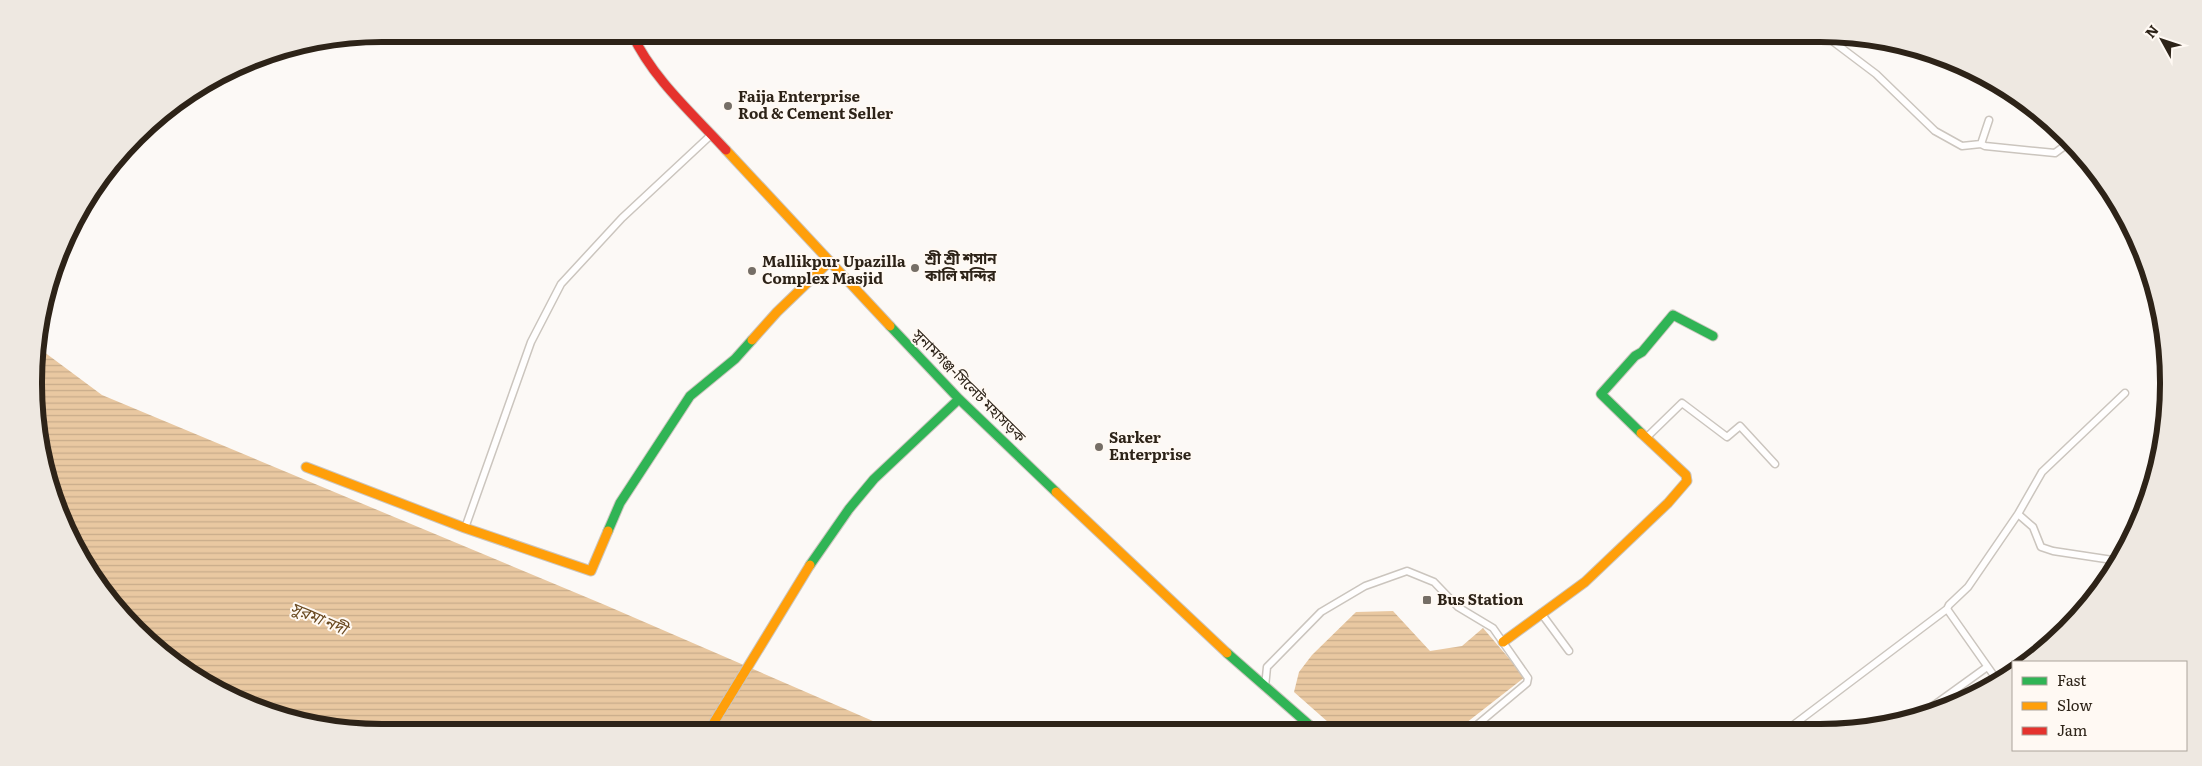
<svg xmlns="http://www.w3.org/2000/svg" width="2202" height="766" font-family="Literata,'Noto Sans Bengali',serif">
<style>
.water{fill:url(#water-rules)}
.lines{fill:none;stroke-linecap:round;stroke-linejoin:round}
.street-casing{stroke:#cbc5be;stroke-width:9}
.fast-casing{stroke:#cbc5be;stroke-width:11}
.slow-casing{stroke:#cbc5be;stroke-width:11}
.jam-casing{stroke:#cbc5be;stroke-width:11}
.street{stroke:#fffefe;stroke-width:6}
.fast{stroke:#30b455;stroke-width:9}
.slow{stroke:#ff9f0a;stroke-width:9}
.jam{stroke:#e5322d;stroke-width:9}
.poi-dot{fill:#756e66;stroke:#fff9f3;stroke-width:2}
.labels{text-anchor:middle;stroke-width:4;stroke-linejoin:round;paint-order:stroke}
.poi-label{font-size:15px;font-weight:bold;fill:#2d2318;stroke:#fff9f3;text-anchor:start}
.street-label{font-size:15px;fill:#2d2318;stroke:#fff9f3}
.water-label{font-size:16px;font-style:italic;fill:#68481f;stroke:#fff9f3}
.rim{fill:none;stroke:#2d2318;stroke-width:6}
</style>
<defs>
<pattern id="water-rules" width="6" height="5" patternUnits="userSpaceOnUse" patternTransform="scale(1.25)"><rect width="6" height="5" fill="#e9c8a1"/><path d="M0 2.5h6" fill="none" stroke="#c8ac8a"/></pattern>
</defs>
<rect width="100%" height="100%" fill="#fcf9f6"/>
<path class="water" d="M36,346L102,395L605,605L896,731L383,732L293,720L189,673L136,630L93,577L46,473L34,406Z
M1393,611L1430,651L1462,646L1483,628L1525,677L1457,730H1337L1294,692L1299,672L1312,655L1356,612Z"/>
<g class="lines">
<defs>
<path id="street" d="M1823,34L1876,74L1935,131L1962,146L1981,144
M1989,120L1981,144L1985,146L2055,153L2070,142
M1647,437L1682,403L1727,437L1740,426L1775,464
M2018,514L2033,527L2041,547L2053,551L2119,561
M465,528L531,342L561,284L622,218L711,135
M1947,609L1949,605L1968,587L2018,514L2042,472L2125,393
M1541,613L1569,651
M1265,687L1267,667L1321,612L1365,586L1407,571L1434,582L1458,607L1493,628L1528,678L1527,683L1471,730
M1926,711L1987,667
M1788,729L1947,609L1997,680
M1512,730L1516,727"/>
<path id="fast" d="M890,326L959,399L1056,492
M1641,433L1601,394L1635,356L1642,352L1673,315L1713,336
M608,531L620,503L690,396L735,359L752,340
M810,565L849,509L874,479L959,399
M1227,653L1315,730"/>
<path id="slow" d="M726,150L890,326
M752,340L777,312L830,261
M306,467L465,528L591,571L608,531
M1056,492L1227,653
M1503,642L1585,582L1668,503L1687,481L1686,475L1641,433
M708,732L810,565"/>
<path id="jam" d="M632,34C653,79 693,114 726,150"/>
</defs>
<use href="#street" class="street-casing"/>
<use href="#fast" class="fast-casing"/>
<use href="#slow" class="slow-casing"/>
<use href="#jam" class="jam-casing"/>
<use href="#street" class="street"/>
<use href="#fast" class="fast"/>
<use href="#slow" class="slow"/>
<use href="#jam" class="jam"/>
</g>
<g class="poi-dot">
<circle cx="728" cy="106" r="5"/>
<circle cx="915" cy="268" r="5"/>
<circle cx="752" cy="271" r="5"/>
<circle cx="1099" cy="447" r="5"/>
<rect x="1422" y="595" width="10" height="10" rx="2.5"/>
</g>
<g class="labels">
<g class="poi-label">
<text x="738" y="102">Faija Enterprise<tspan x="738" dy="17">Rod &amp; Cement Seller</tspan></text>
<text x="925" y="264">শ্রী শ্রী শসান<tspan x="925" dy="17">কালি মন্দির</tspan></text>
<text x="762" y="267">Mallikpur Upazilla<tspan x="762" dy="17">Complex Masjid</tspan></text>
<text x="1109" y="443">Sarker<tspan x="1109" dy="17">Enterprise</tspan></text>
<text x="1437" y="605">Bus Station</text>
</g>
<g class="street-label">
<text transform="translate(969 386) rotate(45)" y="5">সুনামগঞ্জ-সিলেট মহাসড়ক</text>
</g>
<g class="water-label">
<text transform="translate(319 618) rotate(23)" y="6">সুরমা নদী</text>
</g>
</g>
<path d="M0 0H2202V766H0ZM382 42H1820A340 340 0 0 1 2160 382V384A340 340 0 0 1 1820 724H382A340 340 0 0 1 42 384V382A340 340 0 0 1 382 42Z" fill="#eee8e1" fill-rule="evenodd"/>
<path class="rim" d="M382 42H1820A340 340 0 0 1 2160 382V384A340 340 0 0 1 1820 724H382A340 340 0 0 1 42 384V382A340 340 0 0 1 382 42Z"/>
<rect x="2012" y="661" width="175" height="90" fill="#fff9f3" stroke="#aba39b"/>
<rect x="2022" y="677" width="25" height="8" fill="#30b455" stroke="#aba39b"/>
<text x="2057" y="686" font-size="15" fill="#2d2318">Fast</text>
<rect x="2022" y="702" width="25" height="8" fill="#ff9f0a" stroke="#aba39b"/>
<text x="2057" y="711" font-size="15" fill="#2d2318">Slow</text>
<rect x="2022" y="727" width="25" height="8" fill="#e5322d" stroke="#aba39b"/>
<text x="2057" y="736" font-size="15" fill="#2d2318">Jam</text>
<g transform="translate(2162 40) rotate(310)" stroke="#fff9f3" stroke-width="4" paint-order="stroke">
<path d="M0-4L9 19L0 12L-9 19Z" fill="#2d2318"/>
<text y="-8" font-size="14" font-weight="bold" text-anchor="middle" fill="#2d2318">N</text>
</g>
</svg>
